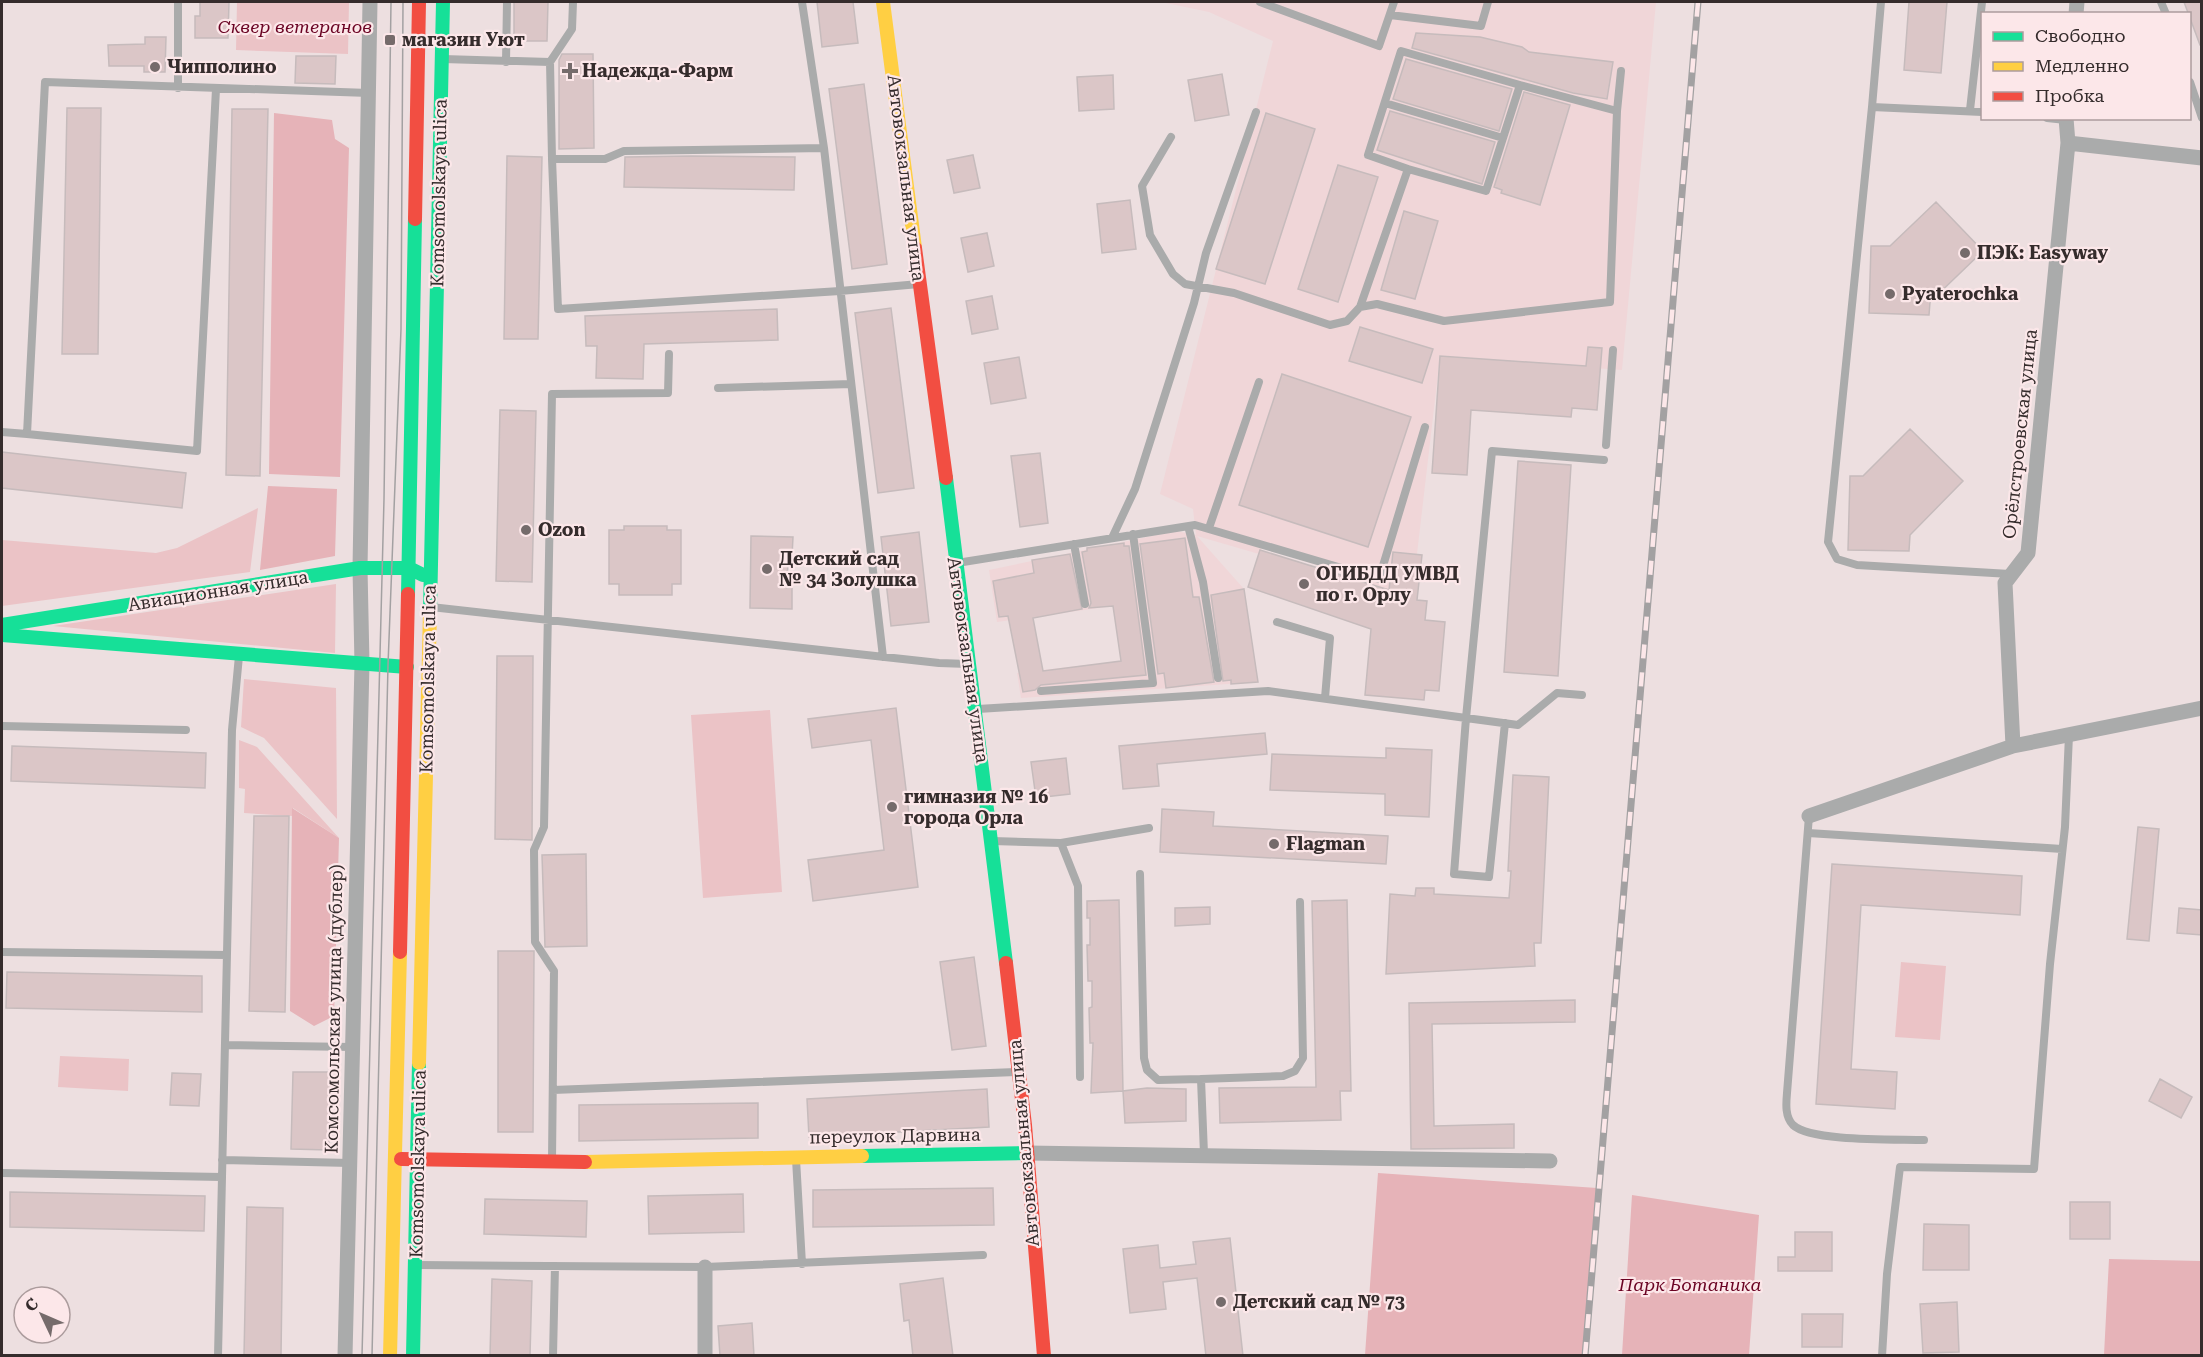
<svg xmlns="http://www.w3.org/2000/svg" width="2203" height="1357" font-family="'Roboto Serif',serif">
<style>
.built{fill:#f0d6d8}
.green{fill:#ebc3c6}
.forest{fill:#e6b3b8}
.building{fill:#dbc6c7;stroke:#c6bbbc;stroke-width:1.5}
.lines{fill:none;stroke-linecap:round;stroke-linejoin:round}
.lane{stroke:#aaabab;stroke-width:8}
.street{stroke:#aaabab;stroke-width:15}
.fast{stroke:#16e098;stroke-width:14}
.slow{stroke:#ffcf43;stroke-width:14}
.jam{stroke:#f24e42;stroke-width:14}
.tram{stroke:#a3a1a2;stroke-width:1.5}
.rail-casing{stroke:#a3a1a2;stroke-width:7}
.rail{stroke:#fce7e9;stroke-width:4.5;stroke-dasharray:14;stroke-linecap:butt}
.poi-dot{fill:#756b6b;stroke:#fce7e9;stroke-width:2}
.labels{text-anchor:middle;stroke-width:4.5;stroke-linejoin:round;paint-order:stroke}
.park-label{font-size:18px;font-style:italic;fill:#6a0323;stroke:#fce7e9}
.poi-label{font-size:18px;font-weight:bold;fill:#352c2c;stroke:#fce7e9;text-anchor:start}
.street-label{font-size:18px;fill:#352c2c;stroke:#fce7e9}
</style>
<rect width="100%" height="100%" fill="#eddfe0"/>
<path class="built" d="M1161,2H1656L1622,370L1440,357L1417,554L1393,552L1389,598L1371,583L1262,547L1259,554L1197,536L1244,589L1258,682L1021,698L1017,673L1121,661L1113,606L997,622L989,570L1176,531L1196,535L1193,509L1160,494L1273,41L1209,12Z"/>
<path class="green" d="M237,2H349L348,54L236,50Z
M258,508L250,572L2,606V540L156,553L177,548Z
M336,584L335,653L53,626Z
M244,679L336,688L337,819L264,738L241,727Z
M770,710L782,892L703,898L691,715Z
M239,740L257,747L339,838L293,808L292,816L244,813L245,789L239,788Z
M1901,962L1946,966L1940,1040L1895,1037Z
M60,1056L129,1059L128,1091L58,1087Z"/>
<path class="forest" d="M274,113L332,120L335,139L349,148L340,477L269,474Z
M268,486L337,489L335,556L260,570Z
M292,808L339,838L334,1016L314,1026L290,1011Z
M1378,1173L1597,1188L1584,1355H1365Z
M1632,1195L1759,1215L1749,1355H1622Z
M2109,1259L2201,1261V1355H2104Z"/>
<path class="building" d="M200,2H229L228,38H195V16H200Z
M514,2H548L547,41H514Z
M817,2H853L858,43L822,47Z
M1909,2H1947L1941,73L1904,70Z
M2184,2H2202V45H2200Z
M1416,33L1480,37L1522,47L1529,52L1613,62L1607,99L1573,93L1412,48Z
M145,37H166L165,72H144V66H109L108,45L145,44Z
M562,54H593L594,148L559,149V60Z
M296,56H336L335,84L295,83Z
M1406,59L1512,89L1499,131L1393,99Z
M1222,74L1229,115L1195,121L1188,80Z
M1113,75L1114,109L1079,111L1077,77Z
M864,84L887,264L852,269L829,89Z
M1524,92L1570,105L1540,205L1501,193L1502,190L1494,187Z
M67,108H101L98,354H62Z
M232,109H268L260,476L226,475Z
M1390,111L1495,142L1482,184L1377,150Z
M1266,113L1315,129L1265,284L1216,269Z
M973,155L980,188L954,193L947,160Z
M507,156L542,157L538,339H504Z
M691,156L795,157L794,190L624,187L625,157Z
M1338,165L1378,177L1338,302L1298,289Z
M1130,200L1136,249L1102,253L1097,204Z
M1936,202L1983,251L1930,302L1929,315L1869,313L1871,246H1890Z
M1404,211L1438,221L1415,299L1381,290Z
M987,233L994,266L968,272L961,238Z
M992,296L998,329L972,334L966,301Z
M891,308L914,488L878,493L855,313Z
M777,309L778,340L644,344L643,379L596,378L597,346H586L585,316Z
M1360,327L1433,349L1422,383L1349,361Z
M1588,347L1602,348L1597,410L1572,408L1571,417L1471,410L1467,475L1432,473L1440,356L1586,366Z
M1019,357L1026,398L991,404L984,363Z
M1282,374L1411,417L1368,547L1239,505Z
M500,410L536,411L532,582L496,581Z
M1910,429L1963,481L1910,535L1909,551L1848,550L1850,476H1863Z
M2,452L186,473L182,508L2,488Z
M1040,453L1048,523L1020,527L1011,456Z
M1518,461L1571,465L1558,676L1504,672Z
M624,526H667V530H681V584H672V595H619V584H609V530H624Z
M919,532L929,622L891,626L881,537Z
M751,536L793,537L792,556H788L787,588H792V609L750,608Z
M1185,538L1193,597H1199L1214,682L1166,688L1164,673L1158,674L1140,544Z
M1124,543V546H1129L1146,675L1041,685L1035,690L1023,692L1008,616L999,617L993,581L1034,573L1032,560L1070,554L1082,609L1033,618L1043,671L1121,661L1113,606L1089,608L1091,603L1082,552L1087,551V548Z
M1260,550L1389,590L1393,552L1422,555L1417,600L1427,601L1425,620L1445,622L1439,691L1425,690L1424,700L1365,695L1371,629L1248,587Z
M1244,589L1258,682L1231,684V680L1223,681L1211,595Z
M497,656H533L532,840L495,839Z
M896,708L918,887L813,901L808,860L884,850L871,740L812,748L808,719Z
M1265,733L1267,754L1157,764L1159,786L1123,789L1119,746Z
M12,746L206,753L205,788L11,781Z
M1386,748L1432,750L1429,817L1385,815V794L1270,790L1272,754L1386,758Z
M1066,758L1070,794L1036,798L1031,762Z
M1513,775L1549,777L1541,943H1534L1535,966L1386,974L1390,894L1415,896L1416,888H1434V894L1509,898L1511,871H1508Z
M1162,809L1214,812L1213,826L1388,836L1386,864L1160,852Z
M254,816H289L285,1012L249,1011Z
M2138,827L2159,829L2149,941L2127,939Z
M586,854L587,946L545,947L542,855Z
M1832,864L2022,876L2020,915L1861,905L1851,1069L1897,1072L1895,1109L1816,1104Z
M1119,900L1123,1091L1091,1093L1093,1043H1090L1089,1008L1092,1007V981H1088L1087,945H1090V918H1087V901Z
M1347,900L1351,1091H1340L1341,1120L1220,1123L1219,1088L1316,1087L1312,901Z
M1210,907V924L1175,926V908Z
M2179,908L2202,910V935L2177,933Z
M498,951H534L533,1132H498Z
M974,957L986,1046L952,1050L940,962Z
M7,972L202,976V1012L6,1008Z
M1575,1000V1022L1432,1024L1434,1126L1514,1124V1148L1411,1149L1409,1003Z
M293,1072H330L329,1150L291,1149Z
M172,1073L201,1074L199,1106L170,1105Z
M2160,1079L2192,1097L2181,1118L2149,1101Z
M1147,1088L1186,1089V1121L1125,1123L1123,1091Z
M987,1089L989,1127L809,1137L807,1099Z
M758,1103V1138L579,1141V1105Z
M993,1188L994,1225L813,1227V1190Z
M10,1192L205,1196L204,1231L10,1227Z
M743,1194L744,1232L649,1234L648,1196Z
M485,1199L587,1201L586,1237L484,1234Z
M2070,1202H2110V1239H2070Z
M247,1207L283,1208L281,1356H244Z
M1924,1224L1969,1225V1270H1923Z
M1795,1232H1832V1271H1778V1257H1795Z
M1230,1238L1243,1356H1206L1197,1278L1163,1282L1166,1309L1130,1313L1123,1249L1158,1245L1160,1268L1196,1264L1193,1242Z
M943,1278L953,1356H913L909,1320L904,1321L900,1284Z
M492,1279L532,1281L530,1356H490Z
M1957,1302L1959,1352L1923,1353L1920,1304Z
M1802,1314H1843L1842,1347H1802Z
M752,1323L754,1356H720L718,1326Z"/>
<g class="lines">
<path class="lane" d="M802,2L824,148L883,657
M1260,2L1379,46L1394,2
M1881,2L1872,107L1982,112
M2161,2L2166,14
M1390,15L1481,26L1488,2
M443,59L550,62L552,159H605L624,151L824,148
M506,62L507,2
M550,62L572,29L573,2
M2190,82L2202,118
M1520,85L1617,111
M178,88V2
M216,89L197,451L27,434L45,82L369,93
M1385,103L1503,138
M1872,107L1828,542L1837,559L1857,565L2010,574
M1970,110L1982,2
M2047,118L2066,120
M1171,137L1142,186L1150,235L1173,274L1185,284L1234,293L1330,325L1347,321L1360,307L1377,304L1444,321L1610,302L1617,111L1621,71
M552,159L558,309L840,291L919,284
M1360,307L1408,169L1368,155L1401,51L1520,85L1486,191L1408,169
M718,388L851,384
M2,432L27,434
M1606,445L1613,350
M1188,526L1203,582L1218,678
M1209,528L1259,382
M1112,538L1135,489L1194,303L1206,253L1256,112
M1074,544L1085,604
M957,563L1195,525L1379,579L1425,427
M431,607L939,663L968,664
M1277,622L1330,638L1325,698
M1041,691L1153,683L1133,534
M978,709L1268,691L1466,718L1492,451L1604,460
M1505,723L1489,877L1454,874L1466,718L1518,725L1557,693L1582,695
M2,726L186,730
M1809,816L1787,1093C1786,1104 1785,1117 1793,1125C1811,1142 1896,1139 1924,1140
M1808,833L2062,849
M992,841L1061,843L1078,886L1080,1077
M1061,843L1149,828
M1140,874L1144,1058L1147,1070L1158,1080L1201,1079L1204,1154
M2,952L227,955
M225,1045L352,1047
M1201,1079L1283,1076L1295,1071L1303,1058L1300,902
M553,1090L1016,1072
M796,1159L802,1264
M222,1160L350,1163
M552,1160L554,971L535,942L534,850L544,827L552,394L668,393L669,354
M2,1173L222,1177
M417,1265L705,1267L983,1255
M218,1356L232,730L239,656
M553,1356L555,1266
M1882,1356L1887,1274L1900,1167L2034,1169L2050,964L2065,827L2069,735"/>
<path class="street" d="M2076,14L2077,2
M2068,143L2202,158
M2013,746L2005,583L2028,553L2068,143L2066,118
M1809,816L2013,746L2202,708
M1027,1153L1550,1161
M345,1356L362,664L360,568L370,2
M705,1356V1267"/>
<path class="fast" d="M946,478L1006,963
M408,594L415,219
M430,611L443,2
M2,625L360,568H409L423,575
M2,635L407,667
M862,1156L1027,1153
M413,1356L419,1063"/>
<path class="slow" d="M883,2L915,248
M419,1063L430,611
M585,1162L862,1156
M390,1356L400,952"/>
<path class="jam" d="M415,219L419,2
M915,248L946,478
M400,952L408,594
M1006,963L1025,1125L1044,1356
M401,1159L585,1162"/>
<path class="tram" d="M362,1356L384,499L391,2
M372,1356L388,665L401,329L403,2"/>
<defs>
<path id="rail" d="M1585,1356L1698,2"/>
</defs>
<use href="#rail" class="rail-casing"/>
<use href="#rail" class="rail"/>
</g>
<g class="poi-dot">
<rect x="384" y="34" width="12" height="12" rx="3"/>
<circle cx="155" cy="67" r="6"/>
<path d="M567 62h6v6h6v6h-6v6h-6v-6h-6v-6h6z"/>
<circle cx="1965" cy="253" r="6"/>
<circle cx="1890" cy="294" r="6"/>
<circle cx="526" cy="530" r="6"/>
<circle cx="767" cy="569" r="6"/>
<circle cx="1304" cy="584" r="6"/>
<circle cx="892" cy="807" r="6"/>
<circle cx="1274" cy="844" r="6"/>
<circle cx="1221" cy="1302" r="6"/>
</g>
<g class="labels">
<g class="park-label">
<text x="295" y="33">Сквер ветеранов</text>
<text x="1690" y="1291">Парк Ботаника</text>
</g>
<g class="poi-label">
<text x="402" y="46">магазин Уют</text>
<text x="167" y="73">Чипполино</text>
<text x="582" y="77">Надежда-Фарм</text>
<text x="1977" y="259">ПЭК: Easyway</text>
<text x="1902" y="300">Pyaterochka</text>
<text x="538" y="536">Ozon</text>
<text x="779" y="565">Детский сад<tspan x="779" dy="21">№ 34 Золушка</tspan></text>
<text x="1316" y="580">ОГИБДД УМВД<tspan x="1316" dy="21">по г. Орлу</tspan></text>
<text x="904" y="803">гимназия № 16<tspan x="904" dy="21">города Орла</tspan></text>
<text x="1286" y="850">Flagman</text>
<text x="1233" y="1308">Детский сад № 73</text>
</g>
<g class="street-label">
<text transform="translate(906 178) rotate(83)" y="6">Автовокзальная улица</text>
<text transform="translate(439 193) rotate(-89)" y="6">Komsomolskaya ulica</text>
<text transform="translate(2020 434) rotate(-84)" y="6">Орёлстроевская улица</text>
<text transform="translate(218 591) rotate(-9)" y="6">Авиационная улица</text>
<text transform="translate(968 660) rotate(82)" y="6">Автовокзальная улица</text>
<text transform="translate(428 679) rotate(-89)" y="6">Komsomolskaya ulica</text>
<text transform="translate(334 1009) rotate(-89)" y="6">Комсомольская улица (дублер)</text>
<text transform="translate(895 1136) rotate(-1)" y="6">переулок Дарвина</text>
<text transform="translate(1024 1143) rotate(-95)" y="6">Автовокзальная улица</text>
<text transform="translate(418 1164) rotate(-89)" y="6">Komsomolskaya ulica</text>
</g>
</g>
<rect width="2203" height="1357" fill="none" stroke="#352c2c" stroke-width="6"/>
<rect x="1981" y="12" width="210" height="108" fill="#fce7e9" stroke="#ac9c9d" stroke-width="1.5"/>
<rect x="1993" y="32" width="30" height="9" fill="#16e098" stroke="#ac9c9d" stroke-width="1.5"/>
<text x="2035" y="42" font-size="18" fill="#352c2c">Свободно</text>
<rect x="1993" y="62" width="30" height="9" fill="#ffcf43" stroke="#ac9c9d" stroke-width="1.5"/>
<text x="2035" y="72" font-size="18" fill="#352c2c">Медленно</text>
<rect x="1993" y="92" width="30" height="9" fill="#f24e42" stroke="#ac9c9d" stroke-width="1.5"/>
<text x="2035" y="102" font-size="18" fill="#352c2c">Пробка</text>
<g transform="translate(42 1315) rotate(314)"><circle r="28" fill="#fce7e9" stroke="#ac9c9d" stroke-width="1.5"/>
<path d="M0-4.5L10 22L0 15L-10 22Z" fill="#756b6b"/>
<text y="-9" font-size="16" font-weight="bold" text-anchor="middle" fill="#352c2c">С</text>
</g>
</svg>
